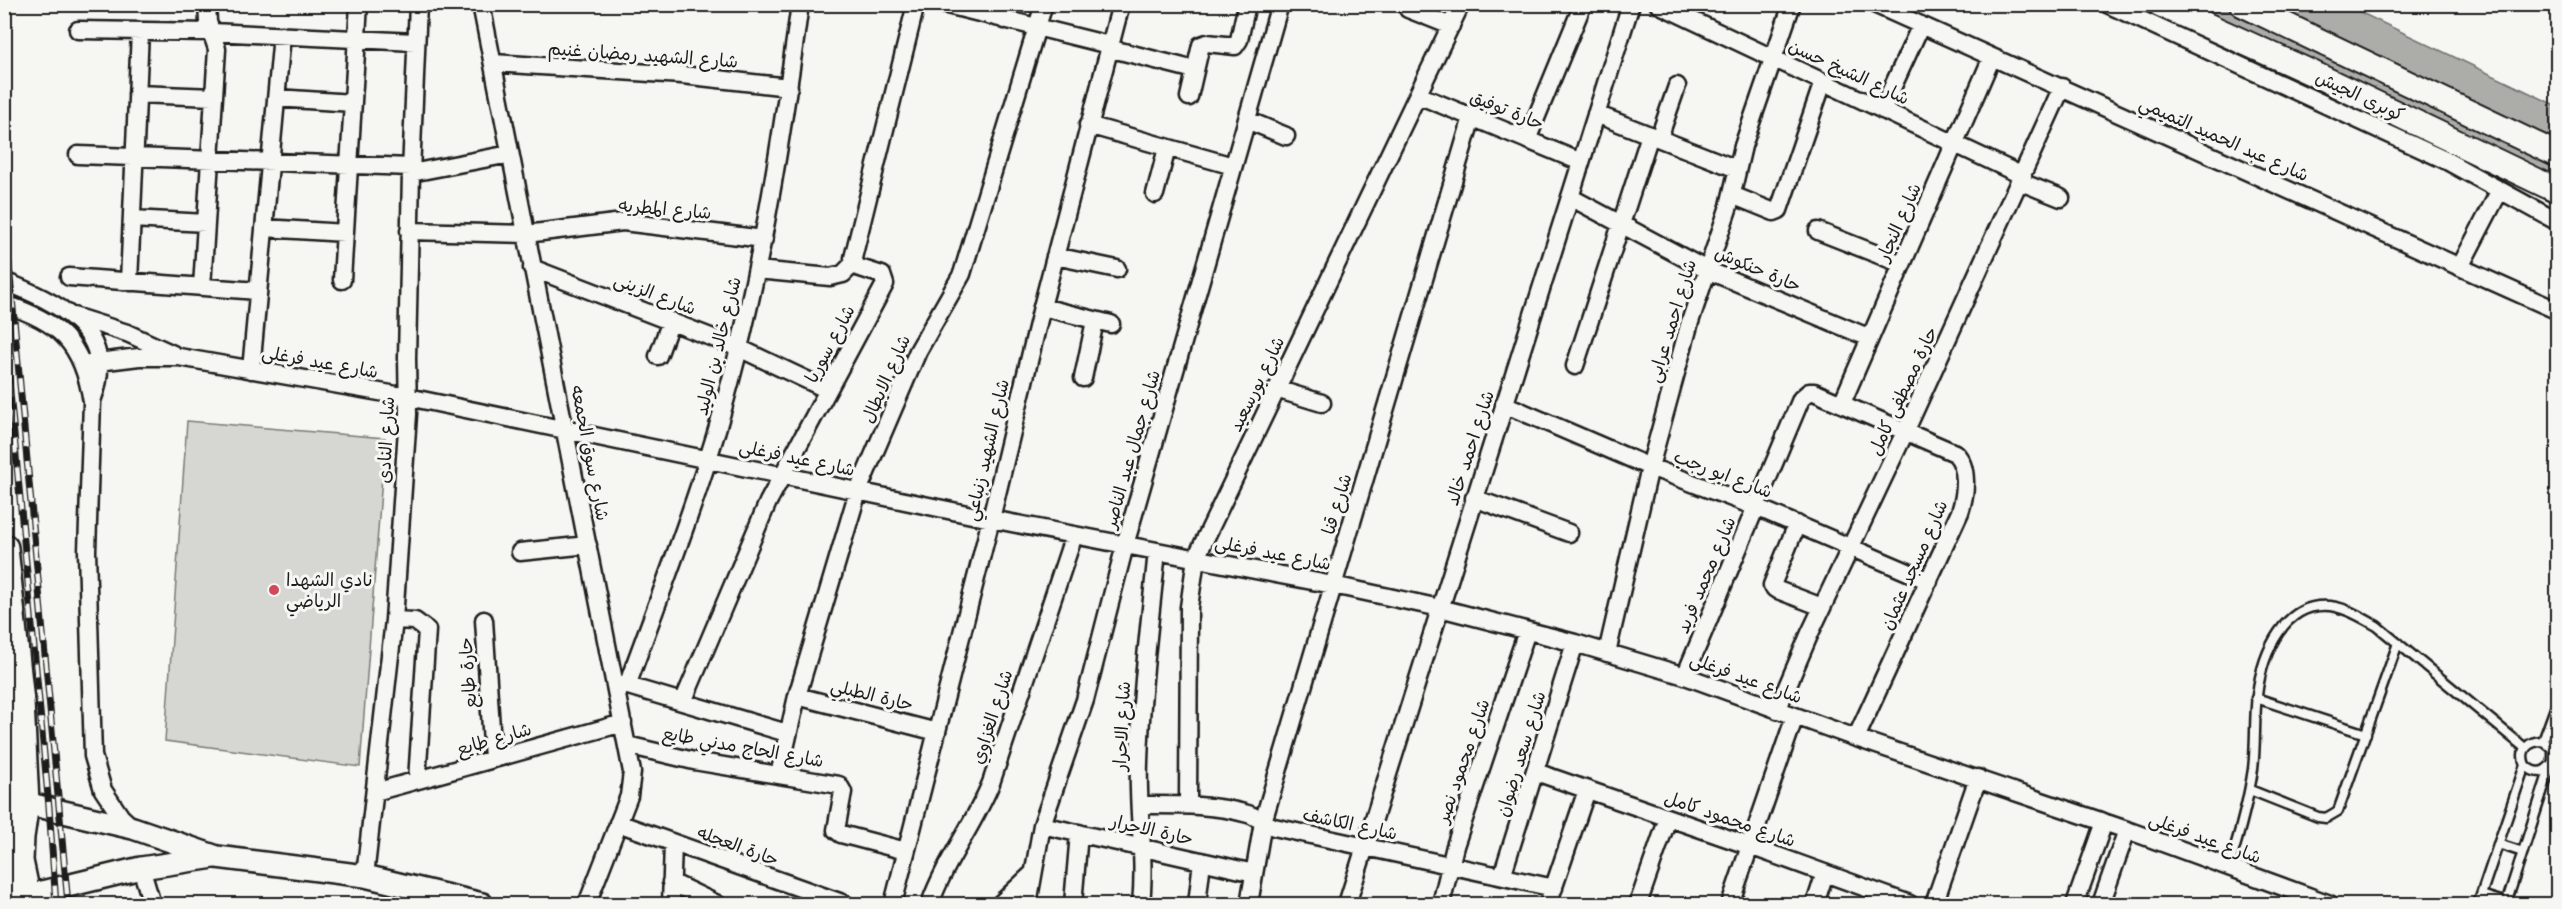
<svg xmlns="http://www.w3.org/2000/svg" width="2562" height="909" font-family="'Playpen Sans','Playpen Sans Arabic',sans-serif">
<style>
.green{fill:#d6d6d2;stroke:#797977;stroke-width:1.5}
.water{fill:#acaca9;stroke:#727271;stroke-width:1.5}
.lines{fill:none;stroke-linecap:round;stroke-linejoin:round}
.service-casing{stroke:#1c1c1c;stroke-width:13}
.minor-casing{stroke:#1c1c1c;stroke-width:21}
.tertiary-casing{stroke:#1c1c1c;stroke-width:26}
.secondary-casing{stroke:#1c1c1c;stroke-width:28}
.primary-casing{stroke:#1c1c1c;stroke-width:32}
.service{stroke:#f6f6f2;stroke-width:8}
.minor{stroke:#f6f6f2;stroke-width:16}
.tertiary{stroke:#f6f6f2;stroke-width:21}
.secondary{stroke:#f6f6f2;stroke-width:24}
.primary{stroke:#f6f6f2;stroke-width:27}
.rail-casing{stroke:#1c1c1c;stroke-width:7}
.rail{stroke:#f6f6f2;stroke-width:4.5;stroke-dasharray:14;stroke-linecap:butt}
.poi-dot{fill:#d1495b;stroke:#f6f6f2;stroke-width:2}
.labels{text-anchor:middle;stroke-width:6;stroke-linejoin:round;paint-order:stroke}
.street-label{font-size:18px;fill:#1c1c1c;stroke:#f6f6f2}
.poi-label{font-size:18px;fill:#1c1c1c;stroke:#f6f6f2;text-anchor:start}
</style>
<rect width="100%" height="100%" fill="#f6f6f2"/>
<filter id="ink" filterUnits="userSpaceOnUse"><feTurbulence type="fractalNoise" baseFrequency=".0167" numOctaves="2"/><feDisplacementMap in="SourceGraphic" scale="12" xChannelSelector="R" yChannelSelector="G"/><feConvolveMatrix kernelMatrix="1 2 1 2 8 2 1 2 1" color-interpolation-filters="sRGB"/></filter>
<g filter="url(#ink)">
<path class="green" d="M187,421L385,438L360,767L165,741Z"/>
<path class="water" d="M2190,5H2345L2557,106V181Z"/>
<g class="lines">
<defs>
<path id="service" d="M2256,698L2366,734
M2543,741L2558,700
M2250,790L2318,817L2326,818L2338,811L2398,643
M2498,844L2523,852
M2229,867C2239,835 2248,803 2253,769C2256,744 2254,719 2257,695C2262,655 2284,597 2336,607C2351,610 2364,619 2377,626L2525,748
M2481,895L2507,903
M2478,904L2525,765C2519,750 2528,741 2543,741L2553,749V762C2545,774 2535,775 2525,765
M2506,904L2550,768"/>
<path id="minor" d="M481,4L632,772L629,796L587,904
M943,4L1109,45
M1658,4L2023,176
M1874,4L2558,311
M2107,4L2445,160L2558,222
M1408,9L1451,26
M1004,20L1007,4
M78,30L212,32L415,42
M1108,48L1195,70
M493,63L682,75L789,87
M137,94L214,97
M1418,95L1581,162
M1189,97L1201,45L1207,43L1235,46L1239,40L1247,4
M276,98L353,103
M1882,110L1921,25
M1596,114L1737,169
M1247,120L1286,136
M1088,125L1233,166
M1659,138L1677,86
M1527,140L1583,4
M78,155L411,167
M411,173L510,154
M2021,182L2061,198
M1155,194L1167,148
M1732,195L1774,212L1779,210L1823,82
M1570,197L1707,270L1870,338
M132,219L206,223
M264,228L345,233
M409,231L526,234L623,222L764,239
M1818,231L1902,264
M1055,256L1117,269
M2460,267L2500,190
M532,268L739,348L828,390
M757,270L830,277L843,274L854,263
M69,277L258,291
M342,280L359,4
M4,281C56,302 119,330 93,398
M129,282L140,31
M202,287L217,49L208,22L207,4
M4,304C59,321 83,343 92,402L87,551L93,756L103,790L121,817L133,828
M1042,307L1111,324
M73,316L127,333L173,354
M658,356L671,321
M82,364L139,357H179L408,397L991,519L1333,585L1440,608L1575,643L1685,676L1856,738L2127,830L2330,904
M1575,366L1650,135
M251,370L282,35
M1083,378L1095,321
M1276,389L1322,403
M1842,403L1992,57
M1504,404L1650,467L1756,507L1929,581
M1474,498L1569,533
M1797,524L1772,585L1775,589L1822,607
M520,552L588,545
M394,620L415,621L427,630L417,780
M484,620L493,759
M1607,653L1650,467L1690,322L1729,206L1743,146L1792,4
M1685,676L1801,399L1809,392H1814L1955,453C1969,467 1966,494 1960,512L1856,738
M618,683L787,733
M627,686C654,611 684,535 708,459C755,311 779,158 800,4
M797,696L937,732
M683,702L768,502L885,284L882,275L857,267L853,258L916,4
M1777,710L1810,633L1906,430L2062,87
M627,745L694,761L839,785L843,792L836,830L841,834L906,851
M1536,772L1750,846L1910,904
M779,775L797,696L858,491L918,351L962,274L1044,4
M375,792L623,723
M4,795L25,803
M1140,805C1176,805 1213,804 1248,814C1258,817 1265,824 1274,827L1554,888
M1188,805L1189,607L1196,558L1461,4
M618,823L845,904
M1042,825L1254,873
M141,868L152,904
M365,876L394,620L408,414L407,358L411,173L418,4
M1502,876L1575,643
M671,882L717,904
M671,904L673,843
M893,904L991,519L1042,307L1121,4
M930,904C945,861 974,825 991,783L1074,535
M1000,904L1033,873
M1028,904L1042,825L1085,700L1125,545L1280,4
M1073,904L1079,833
M1141,904C1146,857 1137,810 1139,762C1141,691 1150,621 1157,551
M1197,904L1202,861
M1249,904L1263,822L1472,117
M1347,904L1631,4
M1441,904L1455,846L1527,631
M1548,904L1587,790
M1638,904L1668,818
M1730,904L1795,716
M1815,904L1825,873
M1934,904L1978,778
M2075,904L2104,822
M2101,904L2127,830"/>
<path id="tertiary" d="M4,833L25,803L133,828L217,857L365,876L482,904
M26,896L141,868L214,857"/>
<path id="secondary" d="M2160,4L2312,73L2558,191
M2242,4L2558,155"/>
<path id="primary" d="M4,548L20,702L25,803L20,837L19,861L28,904"/>
</defs>
<use href="#service" class="service-casing"/>
<use href="#minor" class="minor-casing"/>
<use href="#tertiary" class="tertiary-casing"/>
<use href="#secondary" class="secondary-casing"/>
<use href="#primary" class="primary-casing"/>
<use href="#service" class="service"/>
<use href="#minor" class="minor"/>
<use href="#tertiary" class="tertiary"/>
<use href="#secondary" class="secondary"/>
<use href="#primary" class="primary"/>
<defs>
<path id="rail" d="M4,211L68,904
M4,328L49,807L56,904"/>
</defs>
<use href="#rail" class="rail-casing"/>
<use href="#rail" class="rail"/>
</g>
</g>
<circle class="poi-dot" cx="274" cy="590" r="6"/>
<g class="labels">
<g class="street-label">
<text transform="translate(643 55) rotate(4)" y="6">شارع الشهيد رمضان غنيم</text>
<text transform="translate(1849 72) rotate(25)" y="6">شارع الشيخ حسن</text>
<text transform="translate(2360 96) rotate(25)" y="6">كوبرى الجيش</text>
<text transform="translate(1507 110) rotate(22)" y="6">حارة توفيق</text>
<text transform="translate(2224 139) rotate(24)" y="6">شارع عبد الحميد التميمي</text>
<text transform="translate(665 209) rotate(5)" y="6">شارع المطريه</text>
<text transform="translate(1899 222) rotate(-66)" y="6">شارع النجار</text>
<text transform="translate(1758 269) rotate(23)" y="6">حارة حنكوش</text>
<text transform="translate(655 294) rotate(21)" y="6">شارع الزينى</text>
<text transform="translate(1672 321) rotate(-73)" y="6">شارع احمد عرابى</text>
<text transform="translate(830 344) rotate(-62)" y="6">شارع سوريا</text>
<text transform="translate(718 346) rotate(-76)" y="6">شارع خالد بن الوليد</text>
<text transform="translate(320 362) rotate(10)" y="6">شارع عيد فرغلى</text>
<text transform="translate(886 379) rotate(-66)" y="6">شارع الابطال</text>
<text transform="translate(1257 384) rotate(-64)" y="6">شارع بورسعيد</text>
<text transform="translate(1903 391) rotate(-65)" y="6">حارة مصطفى كامل</text>
<text transform="translate(386 440) rotate(-87)" y="6">شارع النادى</text>
<text transform="translate(1470 448) rotate(-72)" y="6">شارع احمد خالد</text>
<text transform="translate(1132 449) rotate(-74)" y="6">شارع جمال عبد الناصر</text>
<text transform="translate(987 450) rotate(-77)" y="6">شارع الشهيد زنباعي</text>
<text transform="translate(590 453) rotate(79)" y="6">شارع سوق الجمعه</text>
<text transform="translate(797 458) rotate(12)" y="6">شارع عيد فرغلى</text>
<text transform="translate(1723 474) rotate(21)" y="6">شارع ابو رجب</text>
<text transform="translate(1337 504) rotate(-73)" y="6">شارع قنا</text>
<text transform="translate(1273 553) rotate(11)" y="6">شارع عيد فرغلى</text>
<text transform="translate(1914 565) rotate(-66)" y="6">شارع مسجد عثمان</text>
<text transform="translate(1706 575) rotate(-67)" y="6">شارع محمد فريد</text>
<text transform="translate(468 673) rotate(-94)" y="6">حارة طابع</text>
<text transform="translate(1746 678) rotate(20)" y="6">شارع عيد فرغلى</text>
<text transform="translate(872 695) rotate(14)" y="6">حارة الطبلي</text>
<text transform="translate(992 717) rotate(-72)" y="6">شارع الغزاوي</text>
<text transform="translate(1122 726) rotate(-87)" y="6">شارع الاحرار</text>
<text transform="translate(494 739) rotate(-16)" y="6">شارع طايع</text>
<text transform="translate(743 747) rotate(10)" y="6">شارع الحاج مدني طايع</text>
<text transform="translate(1521 754) rotate(-73)" y="6">شارع سعد رضوان</text>
<text transform="translate(1463 761) rotate(-71)" y="6">شارع محمود نصر</text>
<text transform="translate(1730 819) rotate(19)" y="6">شارع محمود كامل</text>
<text transform="translate(1350 824) rotate(12)" y="6">شارع الكاشف</text>
<text transform="translate(1152 830) rotate(13)" y="6">حارة الاحرار</text>
<text transform="translate(2205 838) rotate(20)" y="6">شارع عيد فرغلى</text>
<text transform="translate(738 846) rotate(20)" y="6">حارة العجله</text>
</g>
<g class="poi-label">
<text x="286" y="586">نادي الشهدا<tspan x="286" dy="21">الرياضي</tspan></text>
</g>
</g>
<rect width="2562" height="909" fill="none" stroke="#f6f6f2" stroke-width="24"/>
<rect x="12" y="12" width="2538" height="885" fill="none" stroke="#1c1c1c" stroke-width="2" filter="url(#ink)"/>
</svg>
